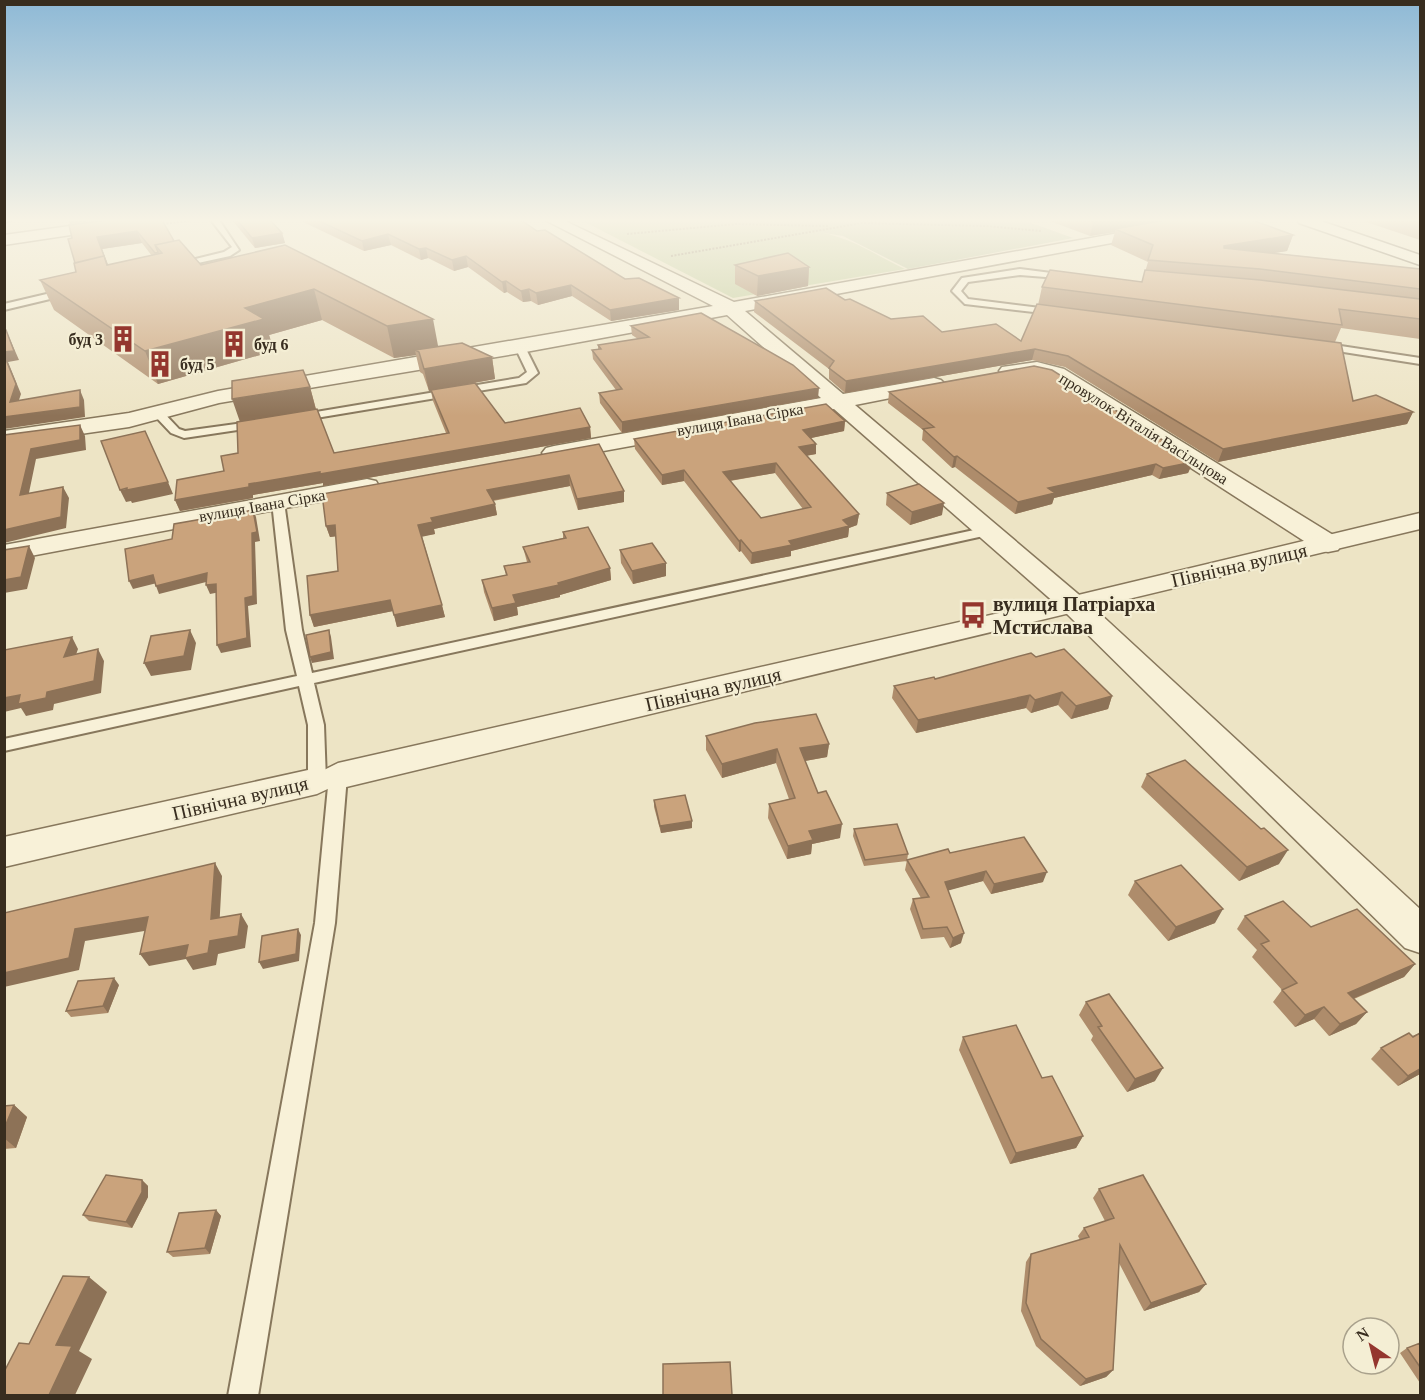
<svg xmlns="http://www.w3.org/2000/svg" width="1425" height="1400" font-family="'Times New Roman',serif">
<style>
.green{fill:#c0cb99}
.cemetery{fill:#b7c098}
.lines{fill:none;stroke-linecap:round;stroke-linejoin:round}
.service-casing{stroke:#87775c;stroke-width:4}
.minor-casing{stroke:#87775c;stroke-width:3}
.tertiary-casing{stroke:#87775c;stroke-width:3}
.secondary-casing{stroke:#69583f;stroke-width:3}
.path{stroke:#87775c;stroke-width:2;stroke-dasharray:2 1.5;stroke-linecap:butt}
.service{fill:#f8f1d8;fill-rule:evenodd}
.minor{fill:#f8f1d8;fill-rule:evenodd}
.tertiary{fill:#f8f1d8;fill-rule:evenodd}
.secondary{fill:#f8f1d8;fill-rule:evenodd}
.wall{fill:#ae8c6b;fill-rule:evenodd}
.shaded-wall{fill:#8d7257}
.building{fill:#caa37c;stroke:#8d7257;stroke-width:1.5;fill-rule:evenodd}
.labels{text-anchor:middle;stroke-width:4.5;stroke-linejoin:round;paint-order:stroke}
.far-poi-label{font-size:16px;font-weight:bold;fill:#382d1f;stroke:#f4eed4;text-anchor:start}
.far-street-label{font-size:16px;fill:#382d1f;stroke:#f4eed4}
.street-label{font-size:20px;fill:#382d1f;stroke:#f4eed4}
.poi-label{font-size:20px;font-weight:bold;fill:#382d1f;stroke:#f4eed4;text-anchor:start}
</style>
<rect width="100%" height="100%" fill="#ede4c5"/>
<path class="green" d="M581,220C660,220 764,212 838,237C861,244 883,259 905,269L733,298Z"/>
<path class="cemetery" d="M746,220H1023L1073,238L908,269L843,236Z"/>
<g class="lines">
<defs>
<path id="service" d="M4,220H11L4,222Z
M211,220H219L239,250L230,256L175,268V264L224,252L232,247Z
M1020,269L1075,276L1071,279L1020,275L968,282L961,291L968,299L1057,310L1062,313L1060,315L965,304L952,291L962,278Z
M68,289L72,292L71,294L4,310V304Z
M1321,343L1420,358V364L1318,348L1316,346Z
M520,344L525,347L538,373L526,383L298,421L292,418L298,415L519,378L527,372L515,347Z
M154,411H162L179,429L185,431L258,421L264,424L258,427L184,438L171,433L154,415Z
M278,498L284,502L302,630L312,673L988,527L995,531L988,535L314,683L324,725L326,781L323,786H311L308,781V725L299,686L4,751V739L297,676L286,630L272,502Z
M338,769L344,771L347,776L335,923L258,1396H228L315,923L329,776L332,771Z"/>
<path id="minor" d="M114,220H151L144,224L4,245V235Z
M545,220H563L734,302L1191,220H1221L1214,224L745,311L843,394L934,378L941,380L945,384L941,388L855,405L1084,599L1420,909V953L1405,948L1064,611L834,409L554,460L546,458L542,453L546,448L554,446L821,398L727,315L520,353L219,403L129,427L4,445V431L129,413L218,391L713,306Z
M1037,362L1064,369L1338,538L1342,544L1338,550L1328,552L1318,550L1050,377C1033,373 1018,379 1002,375L999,371L1002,367Z
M367,479L376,481L379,486L376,491L4,561V545Z"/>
<path id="tertiary" d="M1420,513V529L338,789L332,787L317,794L4,867V837L317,768L324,770L338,763L1074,596Z"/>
<path id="secondary" d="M1297,220H1318L1420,255V265L1299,223Z"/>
</defs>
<use href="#service" class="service-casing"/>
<use href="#minor" class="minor-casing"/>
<use href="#tertiary" class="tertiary-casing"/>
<use href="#secondary" class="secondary-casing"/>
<path class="path" d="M163,224L196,220
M627,234L736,224L829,226
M671,256L862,223L986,226L1041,231"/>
<use href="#service" class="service"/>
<use href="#minor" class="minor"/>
<use href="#tertiary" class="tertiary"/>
<use href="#secondary" class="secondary"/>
</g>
<path class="wall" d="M108,220L174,241L201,265L285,245L439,347L492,357L495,379L447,388L505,423L590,427L591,438L323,486V483L253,495V498L180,511L175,500L224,471L238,453L240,421L310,387L316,409L334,453L446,433L433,401L431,391H429L423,374L420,372L416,355L394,358L322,320L269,335L274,351L158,384L54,310L40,280L76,272L72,238ZM142,243L152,256L108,265L102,249Z
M232,220H270L282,233L285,243L255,248Z
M299,220H521L537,231L679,310L611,321L572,296L538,305L531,301L523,302L507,292L504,293L468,267L454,271L428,258L421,260L391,245L364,251Z
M1047,220H1252L1293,235L1287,251L1274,253L1420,269V339L1341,328L1335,342L1353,401L1413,412L1407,424L1218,462L1065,367L1032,360L845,393L829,379V369L754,312L755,301L845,300L891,319L942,332L1021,341L1038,305L1042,287L1142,282L1148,262L1111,245L1115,232L1090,236Z
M1360,220H1420V240Z
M735,265L809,267L808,286L757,296L735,284Z
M631,326L818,398L622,433L600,403L599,393L616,390L593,359L592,350L598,349V345L638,339L632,335Z
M889,392L1191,458L1190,460L1193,462L1188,473L1159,479L1152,475L1054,498L1052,504L1015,514L955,467L952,468L922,440L923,430L888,403Z
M845,421L844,431L811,438L816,454L806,456L859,514L857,525L849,528L848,537L791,551V556L751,564L741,551L739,552L684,481L662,485L635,449L634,439ZM775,473L803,509L761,518L730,481Z
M599,444L624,502L578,510L570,486L493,501L495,504L497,515L434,529L435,534L422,536L445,617L397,627L393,611L314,627L310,615L338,571L336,536L330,537L326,526Z
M887,493L942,515L910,525L886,505Z
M563,532L610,568L611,580L560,595V597L517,607L518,615L494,621L484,592L482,580L506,575L504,566L527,562L523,547L563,538Z
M620,550L666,576L633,584L621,563Z
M1036,657L1112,696L1108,709L1071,719L1058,705L1031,713L1026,708L916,733L892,698L894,686L935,679Z
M706,736L829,744L827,757L805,761L818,793L840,838L812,844L811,854L787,859L768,818L769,804L789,799L776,763L722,778L706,750Z
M1147,774L1261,829L1279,864L1239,881L1141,787Z
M654,800L692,828L661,833L654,807Z
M854,829L908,854L907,861L864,866L853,836Z
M950,853L1043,882L991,894L983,881L948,890L961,943L950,948L944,937L921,939L910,909L913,899L921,898L905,870L907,860Z
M1135,881L1215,923L1168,941L1128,895Z
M1245,916L1311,927L1415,964L1404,977L1354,999L1367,1012L1356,1024L1329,1036L1314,1019L1295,1027L1273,1002L1282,990L1252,957L1257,950L1237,929Z
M119,985L108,1013L71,1017L66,1011Z
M1086,1002L1155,1081L1127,1092L1091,1040L1093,1036L1079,1015Z
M1420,1033V1074L1398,1086L1371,1059L1381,1048Z
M963,1037L1042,1078L1083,1136L1076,1148L1010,1164L959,1050Z
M14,1105L27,1117L16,1148L4,1149V1106Z
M142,1180L148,1186V1197L132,1228L89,1221L83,1215Z
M1099,1189L1206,1284L1199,1292L1144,1311L1119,1263L1113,1370L1106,1377L1080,1386L1036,1346L1021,1311L1026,1262L1031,1254L1080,1240L1078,1236L1084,1228L1105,1221L1093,1198Z
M216,1210L221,1216L210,1254L173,1257L167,1252Z
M1420,1343V1383L1400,1353L1407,1348Z"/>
<path class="shaded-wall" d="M68,220H99L70,224Z
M1105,220H1188L1115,229V232L1090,236L1093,222Z
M137,231L142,243L102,249L119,295L97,237Z
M282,233L285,243L255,248L252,238Z
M388,234L391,245L364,251L362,241Z
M1293,235L1287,251L1219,262L1224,246Z
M426,248L428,258L421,260L419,249Z
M466,256L468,267L454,271L452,260Z
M809,267L808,286L757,296L758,276Z
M506,281L507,292L504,293L502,282Z
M571,285L572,296L538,305L536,293Z
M314,289L322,320L269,335L274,351L158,384L145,351L245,308Z
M529,289L531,301L523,302L521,291Z
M679,298V310L611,321L610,310Z
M433,319L439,351L419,352L415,350L416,355L394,358L387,326Z
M6,330L19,360L8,362L21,394L15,412L10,402L4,355Z
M1035,349L1032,360L845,393L846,381Z
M492,357L495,379L429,391L424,369Z
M310,387L316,410L240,422L232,399Z
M819,388L818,398L622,433V422Z
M80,390L84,400L85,417L4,429V417Z
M1413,412L1407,424L1218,462L1223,449Z
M845,421L844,431L802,440L803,430Z
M80,425L85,436L86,450L36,459L26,507L20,495L31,449Z
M590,427L591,438L323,486V483L253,495V498L180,511L175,500L249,484Z
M816,444V454L798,457L799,447Z
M957,456L955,467L952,468L954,457Z
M1188,458H1191L1190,462H1193L1188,473L1159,479L1163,468Z
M776,463L775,473L722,482L723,472Z
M1156,464L1152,475L1054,498L1052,504L1015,514L1018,502L1048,488Z
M684,470V481L662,485V475Z
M569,475L570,486L489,501L487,490Z
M168,482L173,494L132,503L131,501L126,502L120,490Z
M63,487L69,498L66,528L4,543V530Z
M624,491V502L578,510L577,499Z
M944,503L942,515L910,525L912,512Z
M495,504L497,515L434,529L435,534L421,537L418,525L431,518Z
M253,510L256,517L260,541L255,542L257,604L248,606L251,647L221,653L217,645L245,598L252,533Z
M859,514L857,525L849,528L848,537L791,551V556L751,564L752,553L789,541Z
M335,525L339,536L330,537L326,526Z
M741,540V551L739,552V541Z
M29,546L35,558L27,589L4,593V580Z
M666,563V576L633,584L632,571Z
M610,568L611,580L560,595V597L517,607L518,615L494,621L492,608L513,595Z
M207,573L210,581L159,594L156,586Z
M153,575L157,583L133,589L129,581Z
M216,584L220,592L210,594L206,585Z
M390,600L393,611L314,627L310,615Z
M442,605L445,617L397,627L394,615Z
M190,630L196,643L191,670L151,676L144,663Z
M329,630L331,637L334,659L312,663L310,657Z
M72,637L78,649L71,669L64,657Z
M98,649L104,661L101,693L54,704L53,710L26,716L21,708L4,712V698L20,695L47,692Z
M1062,692L1058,705L1031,713L1035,700Z
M1030,695L1026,708L916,733L918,720Z
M1112,696L1108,709L1071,719L1076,706Z
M829,744L827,757L799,762L800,748Z
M777,749L776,763L722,778V764Z
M692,821V828L661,833L660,826Z
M842,824L840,838L812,844L811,854L787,859L788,846L809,831Z
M1288,850L1279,864L1239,881L1247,867Z
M215,863L222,876L219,931L211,919Z
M986,871L983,881L943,892L945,882Z
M1047,872L1043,882L991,894L994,884Z
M1223,909L1215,923L1168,941L1176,927Z
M241,914L248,926L245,948L218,954L216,965L193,970L186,959L149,966L140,954L188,945L210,941Z
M148,917L156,929L85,941L79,970L4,987V973L75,929Z
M298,929L301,935L299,961L263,969L259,962Z
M964,933L961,943L950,948L953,938Z
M1415,964L1404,977L1338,1005L1348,993Z
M114,978L119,985L108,1013L103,1006Z
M1324,1007L1314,1019L1295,1027L1305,1015Z
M1367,1012L1356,1024L1329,1036L1340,1024Z
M1163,1068L1155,1081L1127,1092L1135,1079Z
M1420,1069V1074L1398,1086L1408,1076Z
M14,1105L27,1117L16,1148L4,1138V1129Z
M1083,1136L1076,1148L1010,1164L1016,1153Z
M142,1180L148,1186V1197L132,1228L126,1222Z
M216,1210L221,1216L210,1254L205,1248Z
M89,1277L107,1292L79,1351L92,1359L75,1395H49L56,1345Z
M1206,1284L1199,1292L1144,1311L1151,1303Z
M1113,1370L1106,1377L1080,1386L1086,1379Z"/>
<path class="building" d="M108,220H162L174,241L155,245L158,252L155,253L137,231L97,237L107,264L104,256L75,263L68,239L72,238L69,225Z
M237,220H270L282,233L252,238Z
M317,220H521L537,231L545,230L625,279L639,278L679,298L610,310L571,285L536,293L529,289L521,291L506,281L502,282L466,256L452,260L426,248L419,249L388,234L362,241Z
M1088,220H1105L1093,222Z
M1165,220H1252L1293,235L1224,246V248L1420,269V289L1260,269L1148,260L1153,245L1115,229Z
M1410,220H1420V223Z
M179,240L201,265L285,245L433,319L387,326L314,289L245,308L264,319L145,351L40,280L76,272L74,263L104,256L107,265L162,253L155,245Z
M788,253L809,267L758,276L735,265Z
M1050,270L1142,282L1145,270L1260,280L1420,299V319L1339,309L1342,325L1042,287Z
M826,288L845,300L850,299L891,319L923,316L942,332L996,324L1021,341L1037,304L1341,343L1353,401L1376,395L1413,412L1223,449L1068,356L1035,349L846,381L829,368L834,361L755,301Z
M701,313L793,365L819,388L622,422L599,393L622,389L592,350L601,349L598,345L649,337L631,326Z
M4,330H6L14,351L4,352Z
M462,343L492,357L424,369L419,352L415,350Z
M4,355L16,384L10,402L80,390V407L4,417Z
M1034,366L1052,370L1191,458H1188L1193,462L1163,468L1156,464L1048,488L1055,493L1018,502L957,456L954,457L923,429L934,427L889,392Z
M303,370L310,387L232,399V381Z
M475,383L505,423L580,408L590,427L320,474V472L249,484V487L175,500L177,480L224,471L221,456L238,453L237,422L317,409L334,453L449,433L431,390Z
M826,404L845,421L803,430L816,444L799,447L859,514L843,520L849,526L789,541L792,545L752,553L741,540L739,541L684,470L662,475L634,439ZM776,463L811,507L761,518L723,472Z
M80,425V440L31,449L20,495L63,487L61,517L4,530V435Z
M145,431L168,482L127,490V488L120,490L101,441Z
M599,444L624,491L577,499L569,475L487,490L495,504L431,518L433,522L418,525L442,605L394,615L390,600L310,615L307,576L338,571L335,525L326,526L322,494Z
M919,484L944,503L912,512L887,493Z
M253,510L257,532L252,533L253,596L245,598L247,638L217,645L216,584L206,585L207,573L156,586L153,575L129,581L125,549L172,539L174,524Z
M588,527L610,568L558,583L559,585L513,595L516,603L492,608L482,580L507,575L504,566L530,562L523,547L566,538L563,532Z
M652,543L666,563L632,571L620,550Z
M29,546L21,577L4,580V550Z
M190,630L184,656L144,663L151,636Z
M329,630L331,652L310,657L306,635Z
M72,637L64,657L98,649L94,681L47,692L46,698L18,704L20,695L4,698V650Z
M1064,649L1112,696L1076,706L1062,692L1035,700L1030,695L918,720L894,686L934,677L935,679L1031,653L1036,657Z
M816,714L829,744L800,748L818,793L826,791L842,824L809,831L813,840L788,846L769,804L795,798L777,749L722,764L706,736L755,723Z
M1185,760L1261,829L1264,828L1288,850L1247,867L1147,774Z
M685,795L692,821L660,826L654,800Z
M897,824L908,854L865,860L854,829Z
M1024,837L1047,872L994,884L986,871L945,882L964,933L953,938L947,927L923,929L913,899L929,897L907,860L948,849L950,853Z
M215,863L211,919L241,914L238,936L210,941L208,953L185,958L188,945L140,954L148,917L75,929L69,958L4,973V913Z
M1181,865L1223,909L1176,927L1135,881Z
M1283,901L1311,927L1357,909L1415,964L1348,993L1367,1012L1340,1024L1324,1007L1305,1015L1282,990L1297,983L1261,944L1269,941L1245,916Z
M298,929L296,954L259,962L262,936Z
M114,978L103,1006L66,1011L78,981Z
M1109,994L1163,1068L1135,1079L1098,1027L1102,1026L1086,1002Z
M1016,1025L1042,1078L1052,1076L1083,1136L1016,1153L963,1037Z
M1409,1033L1413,1037L1420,1033V1069L1408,1076L1381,1048Z
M14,1105L4,1129V1106Z
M106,1175L142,1180V1192L126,1222L83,1215Z
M1143,1175L1206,1284L1151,1303L1120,1245L1113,1370L1086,1379L1041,1339L1026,1303L1031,1254L1089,1237L1084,1228L1114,1218L1099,1189Z
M216,1210L205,1248L167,1252L179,1213Z
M63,1276L89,1277L56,1345L72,1346L49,1395H4V1372L19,1343L29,1344Z
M1420,1343V1367L1407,1348Z
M730,1362L732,1395H663V1364Z"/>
<linearGradient id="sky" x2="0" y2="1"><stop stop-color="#8eb9d6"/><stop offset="0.53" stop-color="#f7f3e5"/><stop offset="1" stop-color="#f7f3e5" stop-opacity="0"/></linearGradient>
<rect width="1425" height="416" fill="url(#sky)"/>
<defs>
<symbol id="building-bare" viewBox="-9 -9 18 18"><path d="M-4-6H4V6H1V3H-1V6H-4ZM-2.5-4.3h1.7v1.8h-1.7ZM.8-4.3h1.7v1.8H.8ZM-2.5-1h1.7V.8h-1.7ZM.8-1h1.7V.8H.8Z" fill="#94362e" stroke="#f4eed4" stroke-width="2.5" paint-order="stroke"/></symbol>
<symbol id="bus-bare" viewBox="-9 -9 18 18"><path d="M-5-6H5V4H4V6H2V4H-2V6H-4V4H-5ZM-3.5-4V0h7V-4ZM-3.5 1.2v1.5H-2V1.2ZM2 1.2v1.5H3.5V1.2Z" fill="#94362e" stroke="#f4eed4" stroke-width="2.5" paint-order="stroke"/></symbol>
</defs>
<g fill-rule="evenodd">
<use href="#building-bare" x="104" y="320" width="38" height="38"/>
<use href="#building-bare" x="215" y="325" width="38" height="38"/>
<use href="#building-bare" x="141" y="345" width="38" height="38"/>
<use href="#bus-bare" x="954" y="596" width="38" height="38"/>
</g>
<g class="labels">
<g class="far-poi-label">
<text x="103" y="345" text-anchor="end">буд 3</text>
<text x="254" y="350">буд 6</text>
<text x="180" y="370">буд 5</text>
</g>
<g class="far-street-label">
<text transform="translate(740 419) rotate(-10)" y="6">вулиця Івана Сірка</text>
<text transform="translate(1144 428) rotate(32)" y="6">провулок Віталія Васільцова</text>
<text transform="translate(262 505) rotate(-10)" y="6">вулиця Івана Сірка</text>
</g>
<g class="street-label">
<text transform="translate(1239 565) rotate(-13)" y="7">Північна вулиця</text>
<text transform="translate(713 689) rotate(-13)" y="7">Північна вулиця</text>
<text transform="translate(240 798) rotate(-13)" y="7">Північна вулиця</text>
</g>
<g class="poi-label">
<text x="993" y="611">вулиця Патріарха<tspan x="993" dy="23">Мстислава</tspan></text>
</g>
</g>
<rect width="1425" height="1400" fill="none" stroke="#382d1f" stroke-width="12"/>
<g transform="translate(1371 1346) rotate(325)"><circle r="28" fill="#f4eed4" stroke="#a9a18c" stroke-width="1.5"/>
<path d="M0-4.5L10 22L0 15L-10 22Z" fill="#94362e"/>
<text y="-9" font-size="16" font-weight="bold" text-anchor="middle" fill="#382d1f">N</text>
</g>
</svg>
